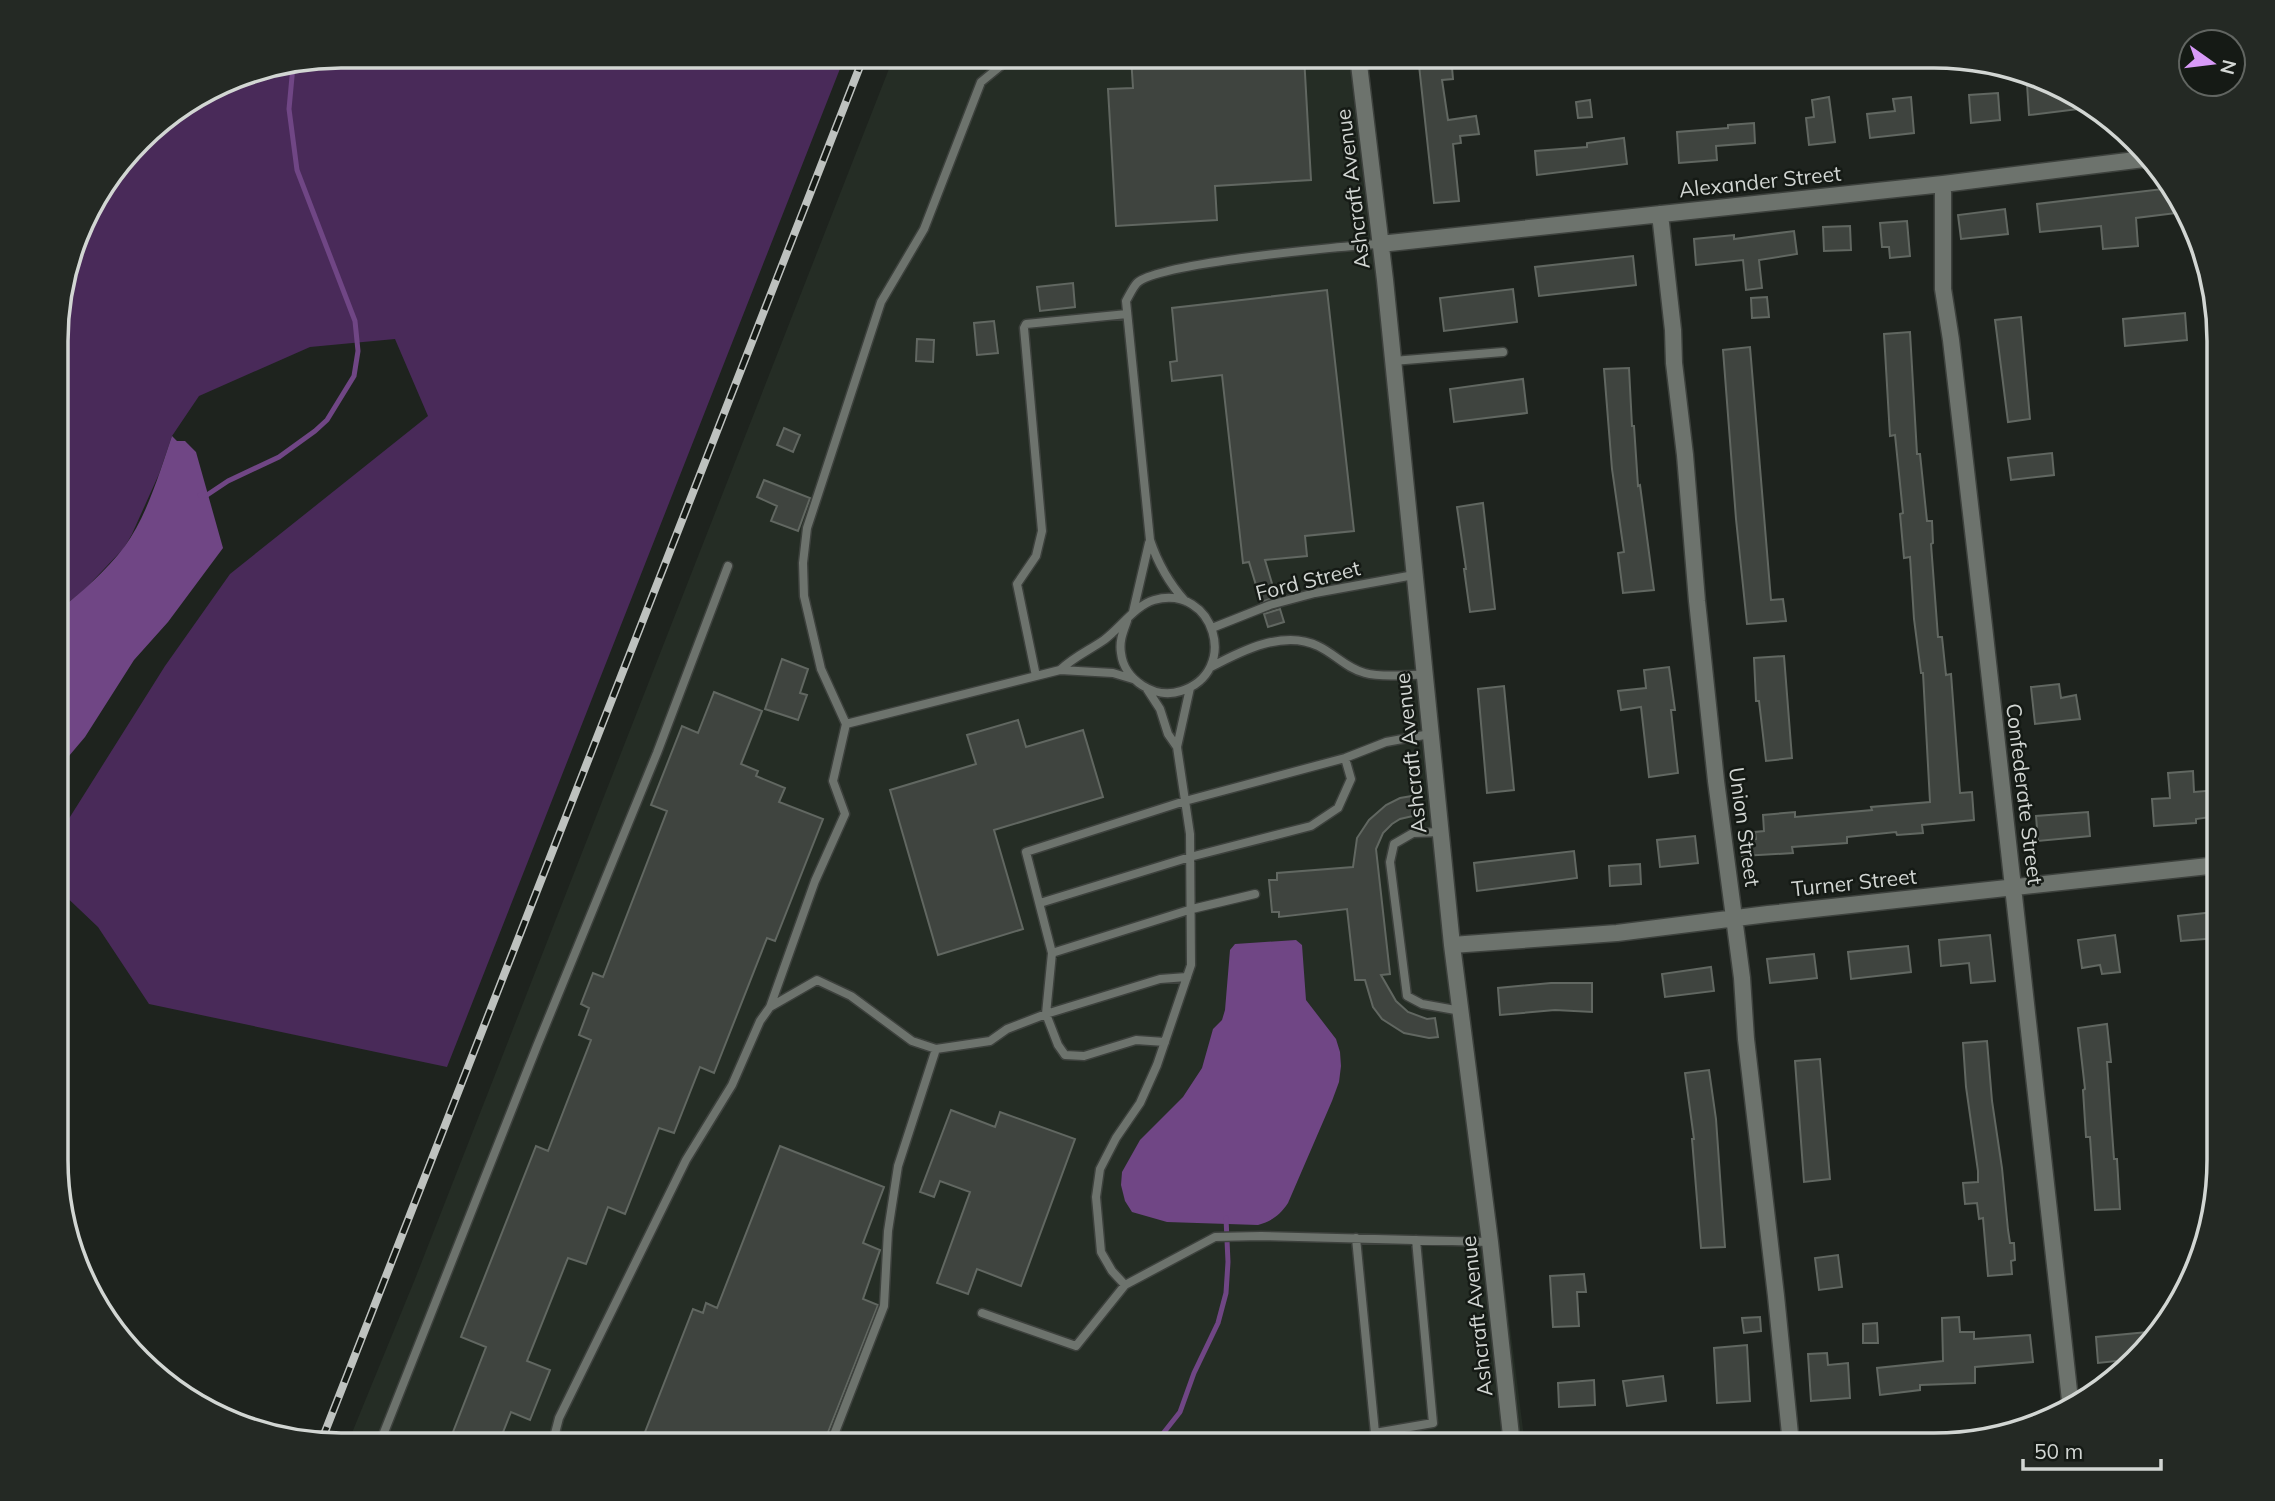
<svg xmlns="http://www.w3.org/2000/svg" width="2275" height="1501" font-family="Mulish,sans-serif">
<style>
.built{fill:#252d25}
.green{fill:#492a59}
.water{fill:#704685}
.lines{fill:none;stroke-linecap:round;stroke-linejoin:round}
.stream{stroke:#704685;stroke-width:5}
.building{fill:#3f443f;stroke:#616761;stroke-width:2}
.service-casing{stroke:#3d413d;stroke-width:11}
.minor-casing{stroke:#3d413d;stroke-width:19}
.service{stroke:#6d736d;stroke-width:8}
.minor{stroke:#6d736d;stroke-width:16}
.rail-casing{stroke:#bec2bf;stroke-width:8}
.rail{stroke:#151a15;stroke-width:5;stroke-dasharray:16;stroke-linecap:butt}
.labels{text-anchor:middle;stroke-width:5;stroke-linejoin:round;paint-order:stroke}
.street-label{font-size:21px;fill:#d2d6d3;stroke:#151a15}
.rim{fill:none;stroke:#d2d6d3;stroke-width:3.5}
</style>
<rect width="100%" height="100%" fill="#1e231e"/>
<path class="built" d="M894,56H1349L1525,1445H347L415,1279Z"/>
<path class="green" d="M341,56H845L447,1067L149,1004L98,927L58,889V836L165,666L230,574L428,416L395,339L310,347L199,396L172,436L159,474L132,534L124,548L85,589L58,611V304L86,215L153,127L232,78Z"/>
<path class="water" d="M172,436L177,441H185L196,452L223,548L168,622L134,660L85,737L58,769V611C82,592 106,571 125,546C147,516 160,471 172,436Z
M1296,940L1302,945L1306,1000L1336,1039L1340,1052L1341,1066L1339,1082L1332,1101L1288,1203C1280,1215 1272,1221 1258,1225L1167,1222L1132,1212L1125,1201L1121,1185L1122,1172L1140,1140L1183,1097L1202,1068L1213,1029L1222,1020L1225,1010L1230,950L1235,944Z"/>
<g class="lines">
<path class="stream" d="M200,495H207L228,481L279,457L315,431L327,420L354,376L358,351L355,321L297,170L289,109L293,66
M1154,1445L1180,1412L1194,1373L1218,1323L1226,1293L1228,1262L1226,1218"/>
</g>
<path class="building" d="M1131,56H1304L1311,180L1215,186L1217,220L1116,226L1108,89L1133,88Z
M1418,56H1451L1453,79L1442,80L1448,120L1476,116L1479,134L1460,136L1461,143L1453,144L1459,201L1434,203Z
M2047,82L2093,104L2095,107L2029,115L2027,84Z
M1998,93L2000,120L1971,123L1969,95Z
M1829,97L1835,142L1809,145L1806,118L1814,117L1812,100Z
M1911,97L1914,133L1870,138L1867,114L1895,111L1893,99Z
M1590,100L1592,117L1578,118L1576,102Z
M1754,123L1755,143L1716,146L1717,160L1679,163L1677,132L1728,128V125Z
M1624,138L1627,164L1537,175L1535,151L1587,147V143Z
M2171,188L2181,199L2185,212L2136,218L2138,246L2103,249L2101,226L2040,232L2037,204Z
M2005,209L2008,234L1961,239L1958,215Z
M1907,221L1910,256L1890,258L1889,247H1882L1880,223Z
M1850,226L1851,250L1824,251L1823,227Z
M1794,231L1797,254L1759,260L1762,288L1746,290L1743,260L1696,265L1694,239L1734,235V239Z
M1633,256L1636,285L1539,296L1535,267Z
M1073,283L1075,307L1040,311L1037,287Z
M1513,289L1517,322L1444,331L1440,298Z
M1327,290L1354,531L1305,536L1307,556L1265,560L1276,597L1261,602L1249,562L1243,563L1222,375L1172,381L1170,362L1177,361L1172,308Z
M1767,297L1769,317L1752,318L1751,298Z
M2185,313L2187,340L2125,346L2123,319Z
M2021,317L2030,419L2008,422L1995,320Z
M994,321L998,353L977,355L974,323Z
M1910,332L1917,454H1920L1927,521H1932L1933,543L1931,544L1938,637H1942L1946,675L1951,674L1960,793L1972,792L1974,820L1922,825L1923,833L1897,835L1896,832L1847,837V843L1792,847L1793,853L1742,856L1740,841L1756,839L1755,832L1764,831L1763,815L1795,812V817L1872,810L1871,807L1930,802L1923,673H1921L1914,619L1910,557L1904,558L1900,514L1903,513L1895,435L1890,436L1884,334Z
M917,339L934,340L933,362L916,361Z
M1750,347L1771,600L1783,599L1786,621L1747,624L1736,519L1723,350Z
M1629,368L1632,426H1634L1638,486L1640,485L1654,590L1623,593L1618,553L1624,552L1612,469L1604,369Z
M1523,379L1527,413L1454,422L1450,389Z
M784,428L800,435L793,452L777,445Z
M2052,453L2054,475L2011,480L2008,458Z
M764,480L810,498L798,531L771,521L777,506L757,497Z
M1483,503L1495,609L1470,612L1464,569H1466L1457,507Z
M1280,609L1284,622L1268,627L1264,614Z
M1784,656L1792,758L1766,761L1759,701H1756L1754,658Z
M782,659L808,669L800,693L807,695L798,720L765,709Z
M1669,667L1675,710H1671L1678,773L1649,777L1641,707L1621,710L1618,691L1646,688L1644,670Z
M2059,684L2061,698L2076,695L2080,719L2035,724L2031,687Z
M1504,686L1514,790L1487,793L1478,689Z
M714,692L762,711L741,764L758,771L756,776L785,788L779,802L823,819L775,941L767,938L714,1073L700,1067L674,1133L659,1128L625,1214L608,1207L586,1264L568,1258L527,1361L550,1370L530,1420L511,1412L498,1445H448L486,1347L461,1337L536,1146L548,1151L591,1040L579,1035L589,1008L581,1004L593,973L603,977L667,811L651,805L682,726L698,733Z
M1018,720L1026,747L1083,730L1103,797L994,830L1023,929L938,955L890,790L976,764L967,735Z
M2193,771L2194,792L2218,790V816L2196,819V823L2154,826L2152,799L2170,798L2168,773Z
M1412,796L1413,816L1400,819L1392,824L1383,833L1376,849L1390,974L1381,975L1396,1001L1408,1012L1427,1019L1435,1018L1438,1037L1429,1038L1404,1033L1382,1019L1373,1007L1365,980H1355L1347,909L1279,917V912H1272L1269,880H1277V873L1353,867L1357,838L1369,820L1386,805L1400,798Z
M2088,812L2090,836L2038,841L2036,816Z
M1695,836L1698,863L1660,867L1657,840Z
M1574,851L1577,878L1477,891L1474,863Z
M1640,864L1641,884L1610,886L1609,866Z
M2214,912L2217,938L2181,941L2178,916Z
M1990,935L1995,981L1971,983L1969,963L1941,966L1939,940Z
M2115,935L2120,972L2102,974L2100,965L2082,968L2078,940Z
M1908,946L1911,972L1851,979L1848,952Z
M1814,954L1817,978L1770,983L1767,959Z
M1711,967L1714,991L1665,997L1662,974Z
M1551,983H1592V1012L1555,1010L1500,1015L1498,988Z
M2107,1024L2111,1062H2107L2114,1159H2117L2120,1209L2095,1210L2090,1137H2086L2083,1090L2085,1089L2078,1028Z
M1987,1041L1992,1101L2002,1168L2008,1230L2010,1243H2014L2015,1260L2011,1261L2012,1274L1988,1276L1983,1218L1979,1219L1977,1203L1965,1204L1963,1183L1978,1182V1171L1966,1087L1963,1043Z
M1820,1059L1830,1179L1804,1182L1795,1061Z
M1709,1070L1716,1119L1725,1247L1701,1248L1692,1139H1694L1685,1073Z
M951,1110L995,1127L1000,1112L1075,1139L1021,1286L977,1269L968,1294L937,1283L970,1192L940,1181L934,1197L920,1192Z
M780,1146L884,1187L863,1243L880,1250L863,1299L878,1305L823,1445H640L693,1309L703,1313L706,1303L717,1308Z
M1838,1255L1842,1287L1819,1290L1815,1258Z
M1584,1274L1586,1292H1577L1579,1326L1553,1327L1550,1276Z
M1760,1317L1761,1331L1744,1333L1742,1318Z
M1959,1317L1960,1332H1974V1339L2030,1335L2033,1362L1975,1367V1383L1920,1385V1390L1880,1395L1877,1368L1943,1361L1942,1318Z
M1877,1323L1878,1343H1863V1324Z
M2158,1331L2126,1360L2098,1363L2096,1337Z
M1747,1345L1750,1401L1717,1403L1714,1348Z
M1827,1353L1828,1365L1848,1363L1850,1398L1811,1401L1808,1354Z
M1663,1376L1666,1401L1627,1406L1623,1381Z
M1594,1380L1595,1405L1559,1407L1558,1383Z"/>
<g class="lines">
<defs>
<path id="service" d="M1393,361L1503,352
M1185,601C1168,582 1158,564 1150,540L1126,301C1129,296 1133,287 1137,283C1157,263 1343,246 1380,244
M1133,612L1149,543
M1212,628L1270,605L1315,593L1414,575
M1211,667C1241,651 1284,629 1318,646C1335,654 1346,668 1365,673C1383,678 1406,674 1425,675
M1060,670C1075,656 1088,651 1104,640C1120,628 1136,605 1154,600C1214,583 1241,672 1181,691C1155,700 1124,680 1121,653C1119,641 1123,632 1127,621
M1036,676L1017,584L1036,556L1042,531L1024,328L1026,324L1127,314
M1147,689L1160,709L1168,734L1177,747
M846,724L1060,670L1113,673L1133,679
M1441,832L1413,833L1394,844L1390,862L1407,996L1422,1004L1461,1011
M1040,903L1190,857L1311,826L1338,808L1351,779L1345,758
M1052,953L1192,909L1255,894
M770,1007L817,980L851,996L912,1041L936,1049L990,1041L1007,1029L1046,1014L1160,979L1187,977
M1165,1042L1136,1040L1084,1056L1065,1055L1058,1045L1046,1014L1052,953L1026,852L1185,801L1345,758L1386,742L1430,734
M1356,1238L1375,1433L1433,1423L1416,1240
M1125,1285L1112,1271L1101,1252L1096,1197L1100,1169L1116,1138L1140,1103L1157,1065L1191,965L1190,834L1177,747L1190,688
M982,1313L1076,1346L1125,1285L1215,1237L1261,1236L1490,1242
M379,1445L537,1046L657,753L728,566
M552,1445L559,1418L686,1160L732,1085L760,1021L770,1007L815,881L845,814L833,781L846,724L821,669L804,596L803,563L807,528L881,302L924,229L981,82L1003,64L1051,56
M830,1445L884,1306L888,1231L898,1166L936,1049"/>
<path id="minor" d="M1358,56L1385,280L1452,945L1490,1242L1512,1445
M1943,184V289L1951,340C1993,696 2031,1052 2071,1409
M1660,214L1673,330L1674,363L1685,455L1697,601L1716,781L1742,978L1746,1039L1776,1296L1791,1444
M1380,244L1943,184L2144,159
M1452,945L1617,933L1768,914L2218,865
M1921,1444L1971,1439"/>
</defs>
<use href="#service" class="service-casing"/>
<use href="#minor" class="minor-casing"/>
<use href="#service" class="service"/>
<use href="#minor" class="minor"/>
<defs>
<path id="rail" d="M321,1442L864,56"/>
</defs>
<use href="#rail" class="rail-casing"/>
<use href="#rail" class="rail"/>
</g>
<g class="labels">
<g class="street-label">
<text transform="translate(1760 182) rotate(-6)" y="7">Alexander Street</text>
<text transform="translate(1353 189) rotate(-97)" y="7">Ashcraft Avenue</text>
<text transform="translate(1308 581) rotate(-14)" y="7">Ford Street</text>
<text transform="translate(1411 753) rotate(-96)" y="7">Ashcraft Avenue</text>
<text transform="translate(2024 794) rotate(83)" y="7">Confederate Street</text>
<text transform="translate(1744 827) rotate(82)" y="7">Union Street</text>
<text transform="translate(1854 883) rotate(-6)" y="7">Turner Street</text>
<text transform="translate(1477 1316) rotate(-96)" y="7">Ashcraft Avenue</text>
</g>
</g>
<path d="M0 0H2275V1501H0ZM341 68H1934A273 273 0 0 1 2207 341V1160A273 273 0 0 1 1934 1433H341A273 273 0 0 1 68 1160V341A273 273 0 0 1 341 68Z" fill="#242924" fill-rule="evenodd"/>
<path class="rim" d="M341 68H1934A273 273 0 0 1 2207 341V1160A273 273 0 0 1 1934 1433H341A273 273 0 0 1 68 1160V341A273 273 0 0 1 341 68Z"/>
<g transform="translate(2212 63) rotate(104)"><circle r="33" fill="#151a15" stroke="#616561" stroke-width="2"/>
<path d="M0-5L12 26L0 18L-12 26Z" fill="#d89af8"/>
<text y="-10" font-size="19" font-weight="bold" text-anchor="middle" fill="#d2d6d3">N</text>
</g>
<path d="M2023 1459v10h138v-10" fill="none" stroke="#d2d6d3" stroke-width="3.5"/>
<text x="2034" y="1459" font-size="21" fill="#d2d6d3" stroke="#151a15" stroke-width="5" paint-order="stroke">50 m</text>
</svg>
